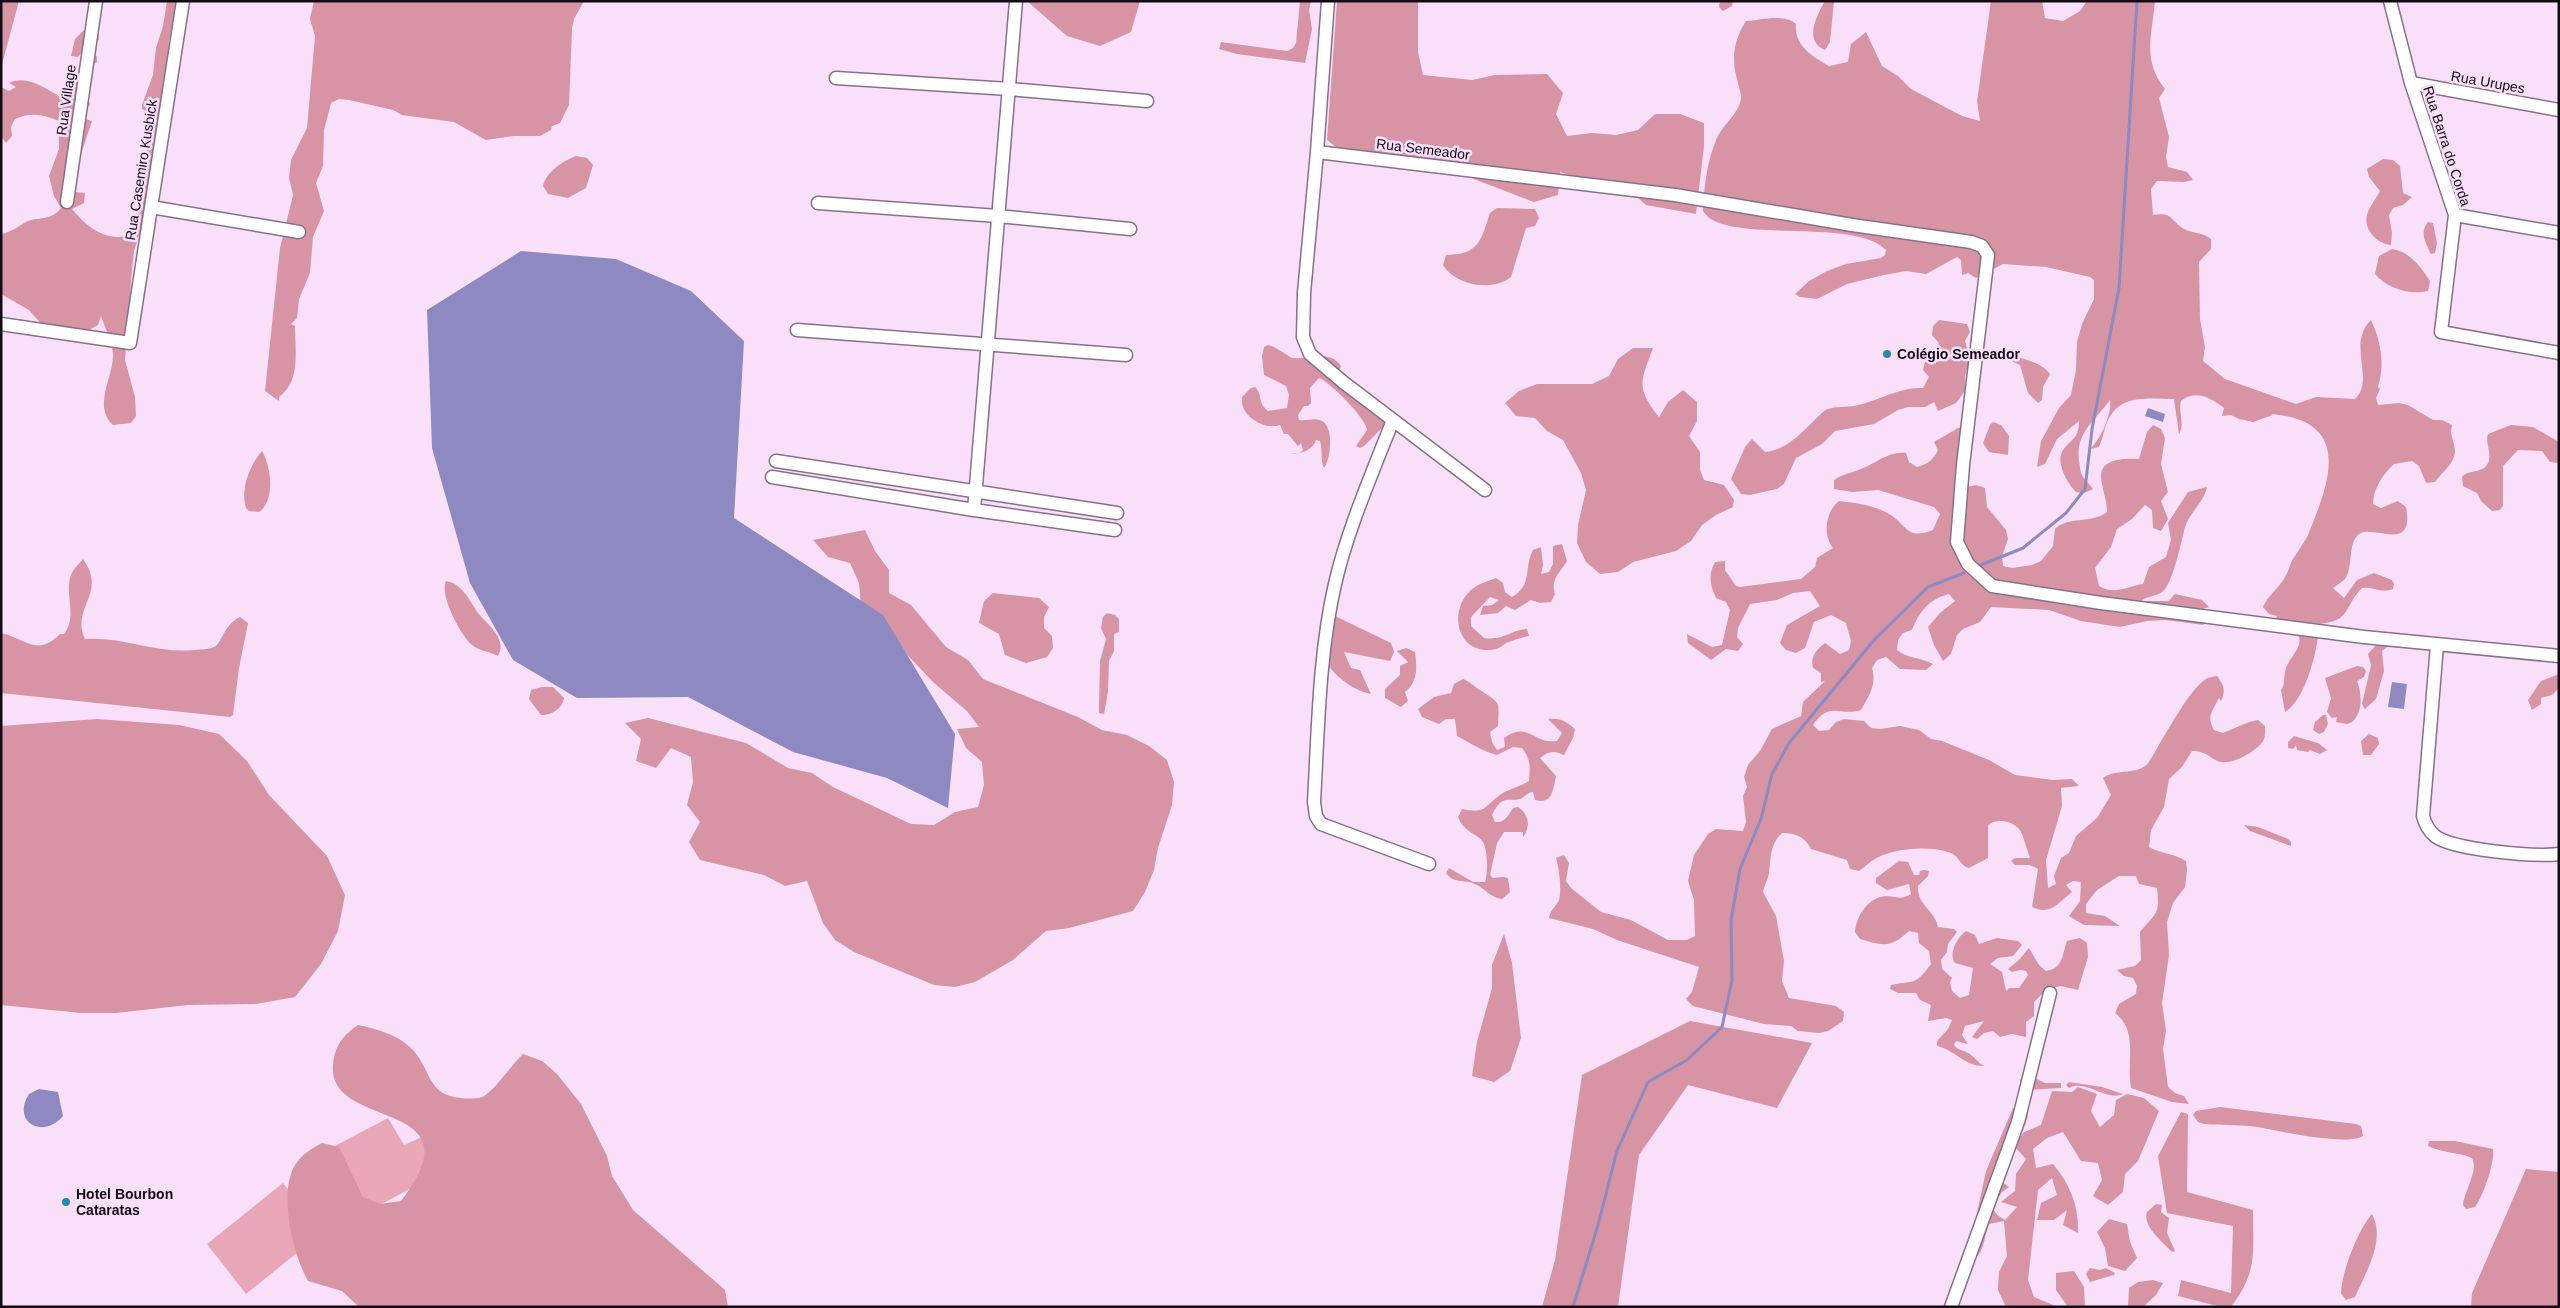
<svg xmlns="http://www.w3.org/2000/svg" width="2560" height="1308" font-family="Helvetica,sans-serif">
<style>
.green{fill:#e8a7b7}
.forest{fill:#d794a5;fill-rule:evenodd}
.water{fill:#8e89c1}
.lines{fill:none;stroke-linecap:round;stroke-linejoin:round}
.stream{stroke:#8e89c1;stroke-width:3}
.street-casing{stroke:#887188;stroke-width:15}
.street{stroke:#fff;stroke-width:12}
.poi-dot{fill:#2589b3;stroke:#fadffa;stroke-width:2}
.labels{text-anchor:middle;stroke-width:5;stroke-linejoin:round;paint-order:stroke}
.street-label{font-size:14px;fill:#130a13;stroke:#fadffa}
.poi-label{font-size:14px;font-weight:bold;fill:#130a13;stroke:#fadffa;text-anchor:start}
</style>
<rect width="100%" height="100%" fill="#fadffa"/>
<path class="green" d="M388,1118L404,1145L440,1129L459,1163L370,1210L333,1147Z
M283,1183L323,1232L246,1294L207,1244Z"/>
<path class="forest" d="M1,1H19L1,68Z
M167,1H178L169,40L166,78L159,113L145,216L134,251L132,269L125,360L135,397L136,416L131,423L113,425C92,405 114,377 113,354C112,341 105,328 101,316L98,325L89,330L43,326L29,310L1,294V234C13,232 21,224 28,221C40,217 53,220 61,208L54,196L49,176L59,149V121C44,114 30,112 15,119L11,127L12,136L6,143L1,136V87L9,91L16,87L9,83C27,74 48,90 62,98L65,95L66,80L71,72H77L84,99L89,101L90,105L84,111L82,118L92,121L67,197L75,192L85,193L84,203L72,209C85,225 104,241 126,236L135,219L138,200L143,190L140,172L148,145L146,111L142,109V105L153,75L156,48L163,26Z
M314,1H584L574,19L572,28L569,105L560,123L552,126L551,130L540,136H514L486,140L454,122L402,115L393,110L349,100L339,99L331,103L324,130L323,166L316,183L324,211L313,237L310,273L299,299L297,318L291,324L295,326C295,351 301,381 279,397V401L265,391L280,248L293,195L289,178L291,160L307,128L315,36L310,19Z
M1027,1H1140L1131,32L1100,46L1067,36Z
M1300,1H1311L1309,10L1312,29L1305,63L1237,54L1219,49L1221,42L1287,51L1293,48L1296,43Z
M1337,1H1418V52L1423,75L1472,80L1495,75L1547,74L1563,93L1556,114L1567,136L1592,133L1616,135L1638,130L1655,114H1680L1704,123V146L1696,214L1646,205L1628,189L1580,179L1560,172L1558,195L1534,202L1474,179L1455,167L1341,151L1327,140Z
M1720,1H1733L1732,6L1723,11L1719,7Z
M1825,1H1834L1830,42L1825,50C1803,41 1817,15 1825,1Z
M1991,1H2042L2045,18L2063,21L2080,11L2087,1H2155C2152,36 2142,60 2165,89L2159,98L2169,137L2166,157L2168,167L2187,172L2193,180L2184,182L2157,181L2151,189L2153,215C2174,212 2169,220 2184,229C2193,234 2201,231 2211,239V249L2199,262L2200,319L2205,347L2203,361L2225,379L2296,404L2316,397L2355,399C2376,379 2346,345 2371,320C2381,341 2385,364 2378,387L2380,389L2376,398L2378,405L2399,403L2408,405L2433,420H2442L2452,425C2449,436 2455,441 2455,452C2454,464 2442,472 2435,482L2426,483L2419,466L2412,461L2394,464C2383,474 2373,489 2373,504L2381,508L2398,501L2406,507C2415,554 2373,524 2359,534C2347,544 2354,566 2345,579C2342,582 2337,585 2333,588L2344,598L2357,580L2374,573L2392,580L2394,584L2393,589C2381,594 2373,586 2362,588C2343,607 2352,621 2319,624C2319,646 2306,700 2285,712L2281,690C2286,684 2283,675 2286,668C2292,653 2307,645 2295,629L2277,632L2273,624L2277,616L2269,614L2263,607C2268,595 2279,588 2285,577C2288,572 2289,568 2291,563C2296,552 2306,542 2310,530C2331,478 2351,421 2271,414L2273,415L2253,422L2240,419L2245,422L2231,415L2222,416L2224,408C2211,398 2196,389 2181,401C2178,412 2185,425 2179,434L2174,399C2150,399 2121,393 2108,420C2104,429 2103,438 2099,447L2090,449C2101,439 2112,414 2110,400C2095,421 2075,433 2079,461C2080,465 2080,470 2081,473C2083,479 2090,484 2093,489L2084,493L2076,492C2068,484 2056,464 2062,452C2068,440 2079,441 2079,421L2057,439L2045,464L2037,467L2041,441L2059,408L2071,395L2076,370L2077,342L2082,324L2094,299V280L2090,277L2046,267L2003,264L1976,278L1968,273L1962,275L1961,260L1957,257L1926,274L1906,271L1884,275L1847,284L1817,299L1800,297L1795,294L1809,281L1827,271L1846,264L1881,258L1885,255L1886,250C1853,216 1723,246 1703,211C1704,187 1707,162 1716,140C1721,126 1740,113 1741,98C1741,91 1738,85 1737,79C1731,57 1734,40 1746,21C1761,20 1784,13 1796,24C1794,46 1812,56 1829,66L1848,62L1851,44L1866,32L1882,66L1898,76L1911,89L1962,116L1980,121L1977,101Z
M98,26L99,40L94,43L92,51L97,57V62L93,64L82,52L78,57L71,56L75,39L84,30L85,38Z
M576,156L587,158L593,165L586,188L568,198L548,194L543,186C546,172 563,161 576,156Z
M2383,159L2393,160L2400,166L2403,193L2412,197L2403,205L2393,208L2389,215L2392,233L2391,245C2378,244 2363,230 2367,215C2369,207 2376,199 2380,191L2369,177L2367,169Z
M1497,208L1535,209L1539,218L1535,226L1526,228L1511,277C1492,292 1456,286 1443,265L1446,255C1479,255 1481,240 1490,213Z
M2428,222L2433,223L2437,243L2435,253L2431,254C2426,244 2419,232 2428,222Z
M2392,249C2410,252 2420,266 2430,281L2428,291C2409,295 2388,289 2375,274L2379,256Z
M1939,320L1967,324L1970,332L1965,341L1970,359L1965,376V391L1956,403L1938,411L1934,402L1925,407H1908L1898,410L1874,424L1835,431L1822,444L1796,458L1784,484L1777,489L1750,495L1741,494L1731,479L1745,447L1752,439L1765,452C1790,450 1806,427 1823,412C1831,405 1844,408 1853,406C1877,402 1898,387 1923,388L1929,377L1923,370L1925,362L1943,358L1938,342L1932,335L1933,326Z
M1268,345C1277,347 1289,357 1292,358C1309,360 1330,349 1341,366L1338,374L1386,421L1384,426L1364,446L1360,448L1356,446L1367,430C1366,418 1330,382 1319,378L1310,388L1311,403L1308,406H1304L1298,415L1299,420C1307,421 1315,417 1322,421C1334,427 1331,459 1324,468C1320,460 1323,451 1320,441L1316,440C1313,450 1300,455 1290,453H1300L1303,450L1301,443L1298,446L1288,434H1284L1280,425C1264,431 1239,415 1242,397L1251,388L1255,387C1263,395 1257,402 1268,411L1287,408L1289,395L1286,386L1264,375L1262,356L1264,347Z
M1633,348H1653C1641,381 1635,387 1659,417L1668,402L1683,390L1697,402V421L1689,436L1700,452V470L1704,480L1724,485L1734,500L1733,507L1716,515L1702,525L1691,541L1676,551L1633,562L1618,572L1600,574L1586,562L1577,543L1578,525L1586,490L1581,473L1563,440L1547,431L1535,418L1516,416L1505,403L1519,391L1537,384H1592L1609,376L1618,359Z
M2011,357C2023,357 2043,364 2050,374L2043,387L2042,400L2038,403L2028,393L2020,365L2013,362Z
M1993,422L2001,425L2009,436L2008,455L1989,452L1983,443L1990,425Z
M2153,425L2161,429L2165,438L2161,464L2168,492L2161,501L2168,519L2161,531L2153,528L2152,510L2145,505L2132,519L2117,529L2111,547L2095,568L2099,586C2115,595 2126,587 2143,584L2149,567L2166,557L2171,540L2168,523L2188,492L2207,487C2204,502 2190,512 2185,527C2181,543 2174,577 2165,589C2159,597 2148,595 2141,601H2169L2175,594L2202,600L2209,607L2199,610L2204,625L2166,620L2147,621L2120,627L2081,621L2049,610L1991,607L1980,622L1963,629L1957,635L1951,654L1943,661L1934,645L1928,627L1940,613L1955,601L1949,594C1929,599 1919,612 1912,630L1903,633L1898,640L1897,650C1908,659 1920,657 1933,664L1926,670L1900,669L1886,657L1877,660L1872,668C1877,684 1869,696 1861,710C1840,717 1830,700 1813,725L1819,731L1829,730L1836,722L1844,719L1864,721L1871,728L1880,729L1900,726L1919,730L1931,739L1942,741L1989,760L2015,775L2053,780L2072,779L2079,786L2061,788L2062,806L2046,860L2048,888L2056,884L2054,876L2061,858L2069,853L2076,836L2097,818L2111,795L2103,778C2116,768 2139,776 2149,762C2161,743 2188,690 2206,679C2209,677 2213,677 2217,676C2224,685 2226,691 2221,701L2219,698C2213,711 2206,716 2214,730L2223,733L2249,722L2258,720L2265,726C2265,732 2266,739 2261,744C2252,753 2234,764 2221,762C2211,760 2208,751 2192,751L2182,767L2169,779L2164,807L2151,830L2149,847C2161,854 2174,853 2186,861L2187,870L2185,887L2173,903L2167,922L2169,955L2162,1003L2166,1031L2163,1049L2168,1087L2175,1093L2184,1096L2189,1104L2172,1102L2131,1088C2126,1062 2139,1031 2115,1013L2119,1004L2136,994L2137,986L2133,978L2124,976L2117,970L2135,966L2141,960L2140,932C2156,912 2160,916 2157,888L2139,884L2136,876H2119L2097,890L2086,904V913L2105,916L2120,926L2084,925L2069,916L2080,901L2081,882L2073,881L2066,885L2072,892C2059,902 2051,916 2032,907L2038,869L2030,865H2015L2011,861L2015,858H2030C2027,850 2025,842 2022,834C2017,821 1998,817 1988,825V858L1969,868C1960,866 1959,856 1951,853C1929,845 1893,848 1875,859C1869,862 1865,867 1859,871L1850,869L1847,860L1811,849C1805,837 1796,833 1782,833C1770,844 1771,857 1769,873C1768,879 1764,886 1763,892L1776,916L1784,961L1782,981L1789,998L1836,1006L1844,1012L1843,1021L1828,1031L1819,1033L1798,1031L1791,1026L1764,1024L1693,1006L1686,999L1692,992L1699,967L1617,940L1593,929L1549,918C1551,908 1556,907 1559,900C1562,889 1559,869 1556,858L1564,855L1569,863L1566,881L1571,888L1601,912L1631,920L1668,940H1687L1695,936L1694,900L1688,881L1694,855L1708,834L1716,829L1743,831L1746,822L1743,796L1747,787L1744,777L1748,765L1760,751L1772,729L1801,716L1803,702L1825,681L1821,682V673L1813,668C1810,657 1816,650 1825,643L1840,654L1849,650L1851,641L1846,623L1831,615L1814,622L1805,648L1796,653L1786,650L1780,643L1787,625L1820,606L1810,591L1793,593L1777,600L1750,604L1738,628L1737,637L1743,644L1738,651L1726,649L1711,660L1688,643L1687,634L1712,647L1722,645L1730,610L1726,602L1716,598C1710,585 1708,575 1715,562L1725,561V570L1736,586L1740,587L1801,579L1815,567L1817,558L1833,548C1822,534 1826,511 1839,501C1856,503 1874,505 1889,514C1907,524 1906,541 1933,530L1940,514L1934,507L1878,490L1852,492L1834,489V480C1843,474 1851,473 1861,469C1877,463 1888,451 1906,453L1909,462L1917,467C1928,464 1933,460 1938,450L1934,442L1958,428H1967L1955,480L1958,489L1976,485L1985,488L1987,507L2006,530L2008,539L2002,556L2003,566L2012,568L2032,565L2041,561L2053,546L2055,529C2068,516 2091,524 2107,512C2107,500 2102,489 2101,477C2100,458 2126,458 2139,459L2147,432Z
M2511,425L2533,427L2559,442V463L2550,462L2542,451L2518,450L2503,466V506L2500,510L2492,511L2481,501L2477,493L2463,486L2462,477C2468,470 2477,473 2484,468C2496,458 2484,444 2488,434Z
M262,451C271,466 276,500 259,512L249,511L246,508C240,489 250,465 262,451Z
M865,530L875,551L889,570V593L911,605L946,647L968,660L983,679L1078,717L1102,730L1127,735L1149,746L1167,760L1174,782L1172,805L1158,848L1154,870L1145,892L1133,911L1069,928L1046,931L1013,960L975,982L955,987L934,985L854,952L835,940L823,923L807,881L785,886L764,875L700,860L689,842L700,822L687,805L693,782L691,757L671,748L656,768L636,761L641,739L625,723L648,718L746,743L788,768L812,773L833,787L911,824L934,825L955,812L978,807L984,785L982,762L966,748L957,729L979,727L967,711L934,683L861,606L859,583L850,563L828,557L813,540Z
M1562,544L1567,561C1560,573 1550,579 1555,594L1551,602L1540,603L1531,600L1515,610L1506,606L1498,613L1480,615L1483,606L1492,605L1499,600L1490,597L1471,617V626L1484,638C1504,641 1510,630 1527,629L1529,636C1521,638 1513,640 1506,643C1503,645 1500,648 1496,649C1459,657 1446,613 1471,590C1478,584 1488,581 1496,578L1503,583L1505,592L1512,597C1534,583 1523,568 1533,550L1541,547L1543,565L1541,574L1549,572L1553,564V546Z
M83,559C108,593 70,608 85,639C122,636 157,654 195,650C202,649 207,650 214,647C222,644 223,625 240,617L248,623L239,668L233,715L230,717L1,693V633C26,639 38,657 60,634H64C78,616 64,595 71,575C73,569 79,564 83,559Z
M446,581C462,584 468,598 476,610C483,622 509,637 498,656C491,652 479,651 472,645C461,636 439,595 446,581Z
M993,593L1039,598L1049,607L1044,617V628L1052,636L1053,648L1047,657L1026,663L1005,655L999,634L979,623L984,601Z
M1107,613L1115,615L1119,619V632L1114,634V651L1109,661L1108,692L1104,714L1099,713V707L1100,661L1106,639L1101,628L1103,617Z
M1335,616L1391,643L1394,652L1390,661L1344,652L1351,668L1360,670L1371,694C1355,691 1337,678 1328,665Z
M2365,637L2412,642L2415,643V646L2404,647L2391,644L2382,651L2384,671L2376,699L2365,709L2362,704L2371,665L2368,654L2377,644L2364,643Z
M1406,648L1415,652C1417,668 1418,682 1405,692L1408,701L1401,707L1385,698V689L1400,675V666L1408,662L1397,651Z
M2357,666L2363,667L2366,671L2364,677L2357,681C2362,693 2363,713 2352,722L2347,724L2336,722L2337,717L2332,718L2327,712L2331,698L2325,678Z
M2559,674V688L2552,695L2541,698V704L2532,710L2528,700L2541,681Z
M1463,679C1471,682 1473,686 1480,690C1501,704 1499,700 1498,726L1490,732L1492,742L1497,750L1505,747L1504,738C1529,720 1533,745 1557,741L1562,733L1548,719C1560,718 1566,721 1575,729L1573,738L1564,755C1554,750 1548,751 1540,758L1556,776C1553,789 1553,805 1535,800L1533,792C1527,793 1527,795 1522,798C1511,804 1503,791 1492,815L1495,822C1505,823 1508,816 1513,808L1518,807C1529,814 1531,827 1523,837V832H1504L1497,843L1490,875L1493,878L1503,877L1508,878L1510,892L1502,899C1490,898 1485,888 1475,884C1464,879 1454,884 1446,873L1449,868L1473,882H1485C1488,873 1488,851 1483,842C1480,835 1464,833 1458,817L1462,809C1487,814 1483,807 1500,795C1508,789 1520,787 1529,781C1530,767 1531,759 1522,748L1513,747L1497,755C1484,752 1470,743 1457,736L1455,719H1446L1439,724L1422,717L1418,709L1434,697L1451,693L1454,684Z
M542,687H553L564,698C563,708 551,716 541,715L529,699L531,690Z
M2323,715H2326L2328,724L2324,732L2319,734L2313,730L2315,722Z
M97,719L179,725L219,734L247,761L269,795L327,856L345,895L338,931L321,964L295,997L256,1004L188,1005L116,1013H81L1,1005V726Z
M2369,734L2378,738L2379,744L2371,755H2363L2361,741Z
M2294,736L2318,743L2327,750L2320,754L2310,750L2308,752L2297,750L2296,745L2293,749L2288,748V742Z
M2244,825L2258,827L2288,839L2291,842V846L2250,831Z
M1899,861L1908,862L1914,875H1919L1920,871L1924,870L1929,871L1928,876L1918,886C1917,906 1935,910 1938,927L1954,929L1957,932L1948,944L1947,952L1941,960L1942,969L1952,978L1950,982L1952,991L1960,998L1969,995L1973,968L1955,963C1948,954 1957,937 1966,931L1975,935L1979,944L1997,938L2018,941L2022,945L2013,956L1998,958L1990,964L2002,972L2006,991L2009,988H2019L2028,975L2026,971L2020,970L2012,972L2008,969L2019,960L2029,948L2039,965L2046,971C2064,968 2062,954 2067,941L2080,938L2087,943L2088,957L2078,990L2061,986L2047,989L2034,1002V1016L2026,1022V1037L2012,1034L2000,1037L1993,1031L1984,1033L1977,1039L1972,1037L1984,1021L1965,1026L1962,1035L1968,1044L1956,1041L1954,1045C1958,1051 1962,1049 1968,1053C1974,1056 1978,1063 1984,1066C1966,1067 1955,1050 1937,1046V1041L1948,1029L1952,1020L1946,1018L1928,1021L1931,1005L1920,1000L1916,993H1898L1890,989L1891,985C1915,980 1915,986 1931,964L1929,951L1919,943L1918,933L1909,931C1891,948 1883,946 1860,939L1855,932C1856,916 1869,896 1887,896C1897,897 1902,900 1911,894L1909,884L1887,890L1876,883V878Z
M1504,934L1512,963L1521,1038L1510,1071L1494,1082L1472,1076L1477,1042L1492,988V965Z
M1690,1021L1812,1043L1777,1108L1688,1085L1639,1155L1618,1307H1542L1555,1260L1582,1075Z
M358,1025C377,1029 399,1035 413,1050C432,1071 427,1095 461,1098C467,1099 479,1099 484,1096C494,1091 513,1063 523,1054L542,1061L557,1074L581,1104L607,1156L612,1176L633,1210L725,1290L728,1307H359L342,1291L308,1281C293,1255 278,1193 295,1165C302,1154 311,1149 322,1143L339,1147L363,1197L380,1204L401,1201C482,1096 327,1132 333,1065C335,1046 342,1036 358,1025Z
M2023,1076L2037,1079L2045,1083H2061V1088L2030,1090L2021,1089L2020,1080Z
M2069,1082L2102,1087L2123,1094C2106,1102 2086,1079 2069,1088L2066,1085Z
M2078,1087L2097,1094L2091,1111L2100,1127L2114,1115L2116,1100L2127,1094L2144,1098L2159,1111L2138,1161L2125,1174L2123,1192L2108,1205L2093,1196L2102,1180L2098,1163L2081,1161L2063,1132L2047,1138L2033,1149L2036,1168L2053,1164C2070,1184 2079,1206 2078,1233L2063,1225L2067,1210L2054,1220H2037L2041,1203L2057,1195L2052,1178L2038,1190L2028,1280L2034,1297L2058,1307H2006L1998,1290L1999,1272L2007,1256L2004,1221L1989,1224C1983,1240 1985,1254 1969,1263L1962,1257L1971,1241L1986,1171L2013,1108L2026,1107L2028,1116L2025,1125L2018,1129L2014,1145L2024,1132L2041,1125L2052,1091L2072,1092ZM2014,1146L2026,1159L2016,1174L2015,1191L2001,1202L2017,1207L2005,1220L1997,1215L1992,1207L2002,1192L2009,1187L2002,1182Z
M2220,1107L2356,1124L2361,1126L2363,1136C2348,1146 2282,1132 2263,1128C2244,1124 2224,1126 2204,1124L2198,1122L2193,1115L2196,1111Z
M2181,1112L2188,1114L2187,1192L2253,1210C2253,1253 2258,1271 2231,1307H2221L2178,1296L2181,1280L2231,1293L2233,1226L2167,1213L2158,1156Z
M2429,1141H2455L2493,1149C2495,1163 2483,1196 2475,1207L2466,1209L2463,1205C2464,1191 2479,1171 2472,1158C2458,1152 2442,1153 2428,1146Z
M2526,1169L2559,1172V1307H2471L2472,1293Z
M2156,1204L2162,1205L2161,1212L2169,1218L2167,1233L2175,1251L2172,1252C2163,1242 2142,1226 2147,1212Z
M2372,1214C2386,1240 2366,1272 2355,1297L2346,1300L2341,1293C2342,1271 2358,1230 2372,1214Z
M2109,1219L2127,1224L2130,1242L2137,1258L2125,1271L2108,1266L2105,1248L2097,1232Z
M2090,1268L2100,1270L2106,1268L2115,1273L2114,1275L2090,1282L2086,1274Z
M2074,1271L2084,1287L2085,1306L2083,1307H2068L2056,1290V1273Z
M2153,1280L2163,1283L2156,1295L2143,1307H2128L2129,1288L2138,1282Z"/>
<path class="water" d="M521,251L616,259L691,291L744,341L734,518L883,615L955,734L948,808L887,778L793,752L688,697L577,698L513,660L470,583L432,448L427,310Z
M2148,408L2165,414L2163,422L2145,416Z
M2392,682L2407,684L2404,709L2388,707Z
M39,1089L58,1092L63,1116C43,1140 11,1122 29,1094Z"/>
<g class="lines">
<path class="stream" d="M1981,565L2023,548L2066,513L2085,489L2092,429L2119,288L2137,1
M1573,1307L1598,1225L1617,1151L1648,1082L1687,1060L1722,1027L1732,980L1731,920L1740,869L1761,819L1772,774L1789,743L1875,639L1928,587L1964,573"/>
<defs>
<path id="street" d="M1328,1L1317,152L1675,195L1852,225L1971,242L1982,246L1988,255L1963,465L1957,542L1968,564L1992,586L2101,603L2364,637L2559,656
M2390,1L2411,83L2455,215L2441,332L2559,353
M836,78L1009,89L1147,101
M2411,83L2559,110
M1317,152L1304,293L1303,337L1310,354L1343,382L1485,490
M67,202L96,1
M818,203L998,216L1130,229
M151,207L299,232
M2455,215L2559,233
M1,324L130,343L183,1
M797,330L1126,355
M1393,420C1373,471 1347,531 1335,584C1319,653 1318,731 1314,802L1316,816L1321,824L1429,864
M776,461L1117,513
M772,477L974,510L1115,530
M974,510L1016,1
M2437,645L2423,816C2425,824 2428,830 2435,836C2453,850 2535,857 2559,854
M1951,1307L2018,1122L2050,993"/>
</defs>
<use href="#street" class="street-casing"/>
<use href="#street" class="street"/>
</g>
<g class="poi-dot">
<circle cx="1887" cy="354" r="5"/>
<circle cx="66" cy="1202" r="5"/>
</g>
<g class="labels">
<g class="street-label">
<text transform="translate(2488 82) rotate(10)" y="5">Rua Urupes</text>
<text transform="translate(66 100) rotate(-82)" y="5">Rua Village</text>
<text transform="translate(2447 146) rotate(72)" y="5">Rua Barra do Corda</text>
<text transform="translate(1423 149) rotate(7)" y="5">Rua Semeador</text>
<text transform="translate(141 170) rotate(-81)" y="5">Rua Casemiro Kusbick</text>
</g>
<g class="poi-label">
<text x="1897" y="359">Colégio Semeador</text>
<text x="76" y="1199">Hotel Bourbon<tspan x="76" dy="16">Cataratas</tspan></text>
</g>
</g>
<rect width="2560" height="1308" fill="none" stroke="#130a13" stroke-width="5"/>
</svg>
